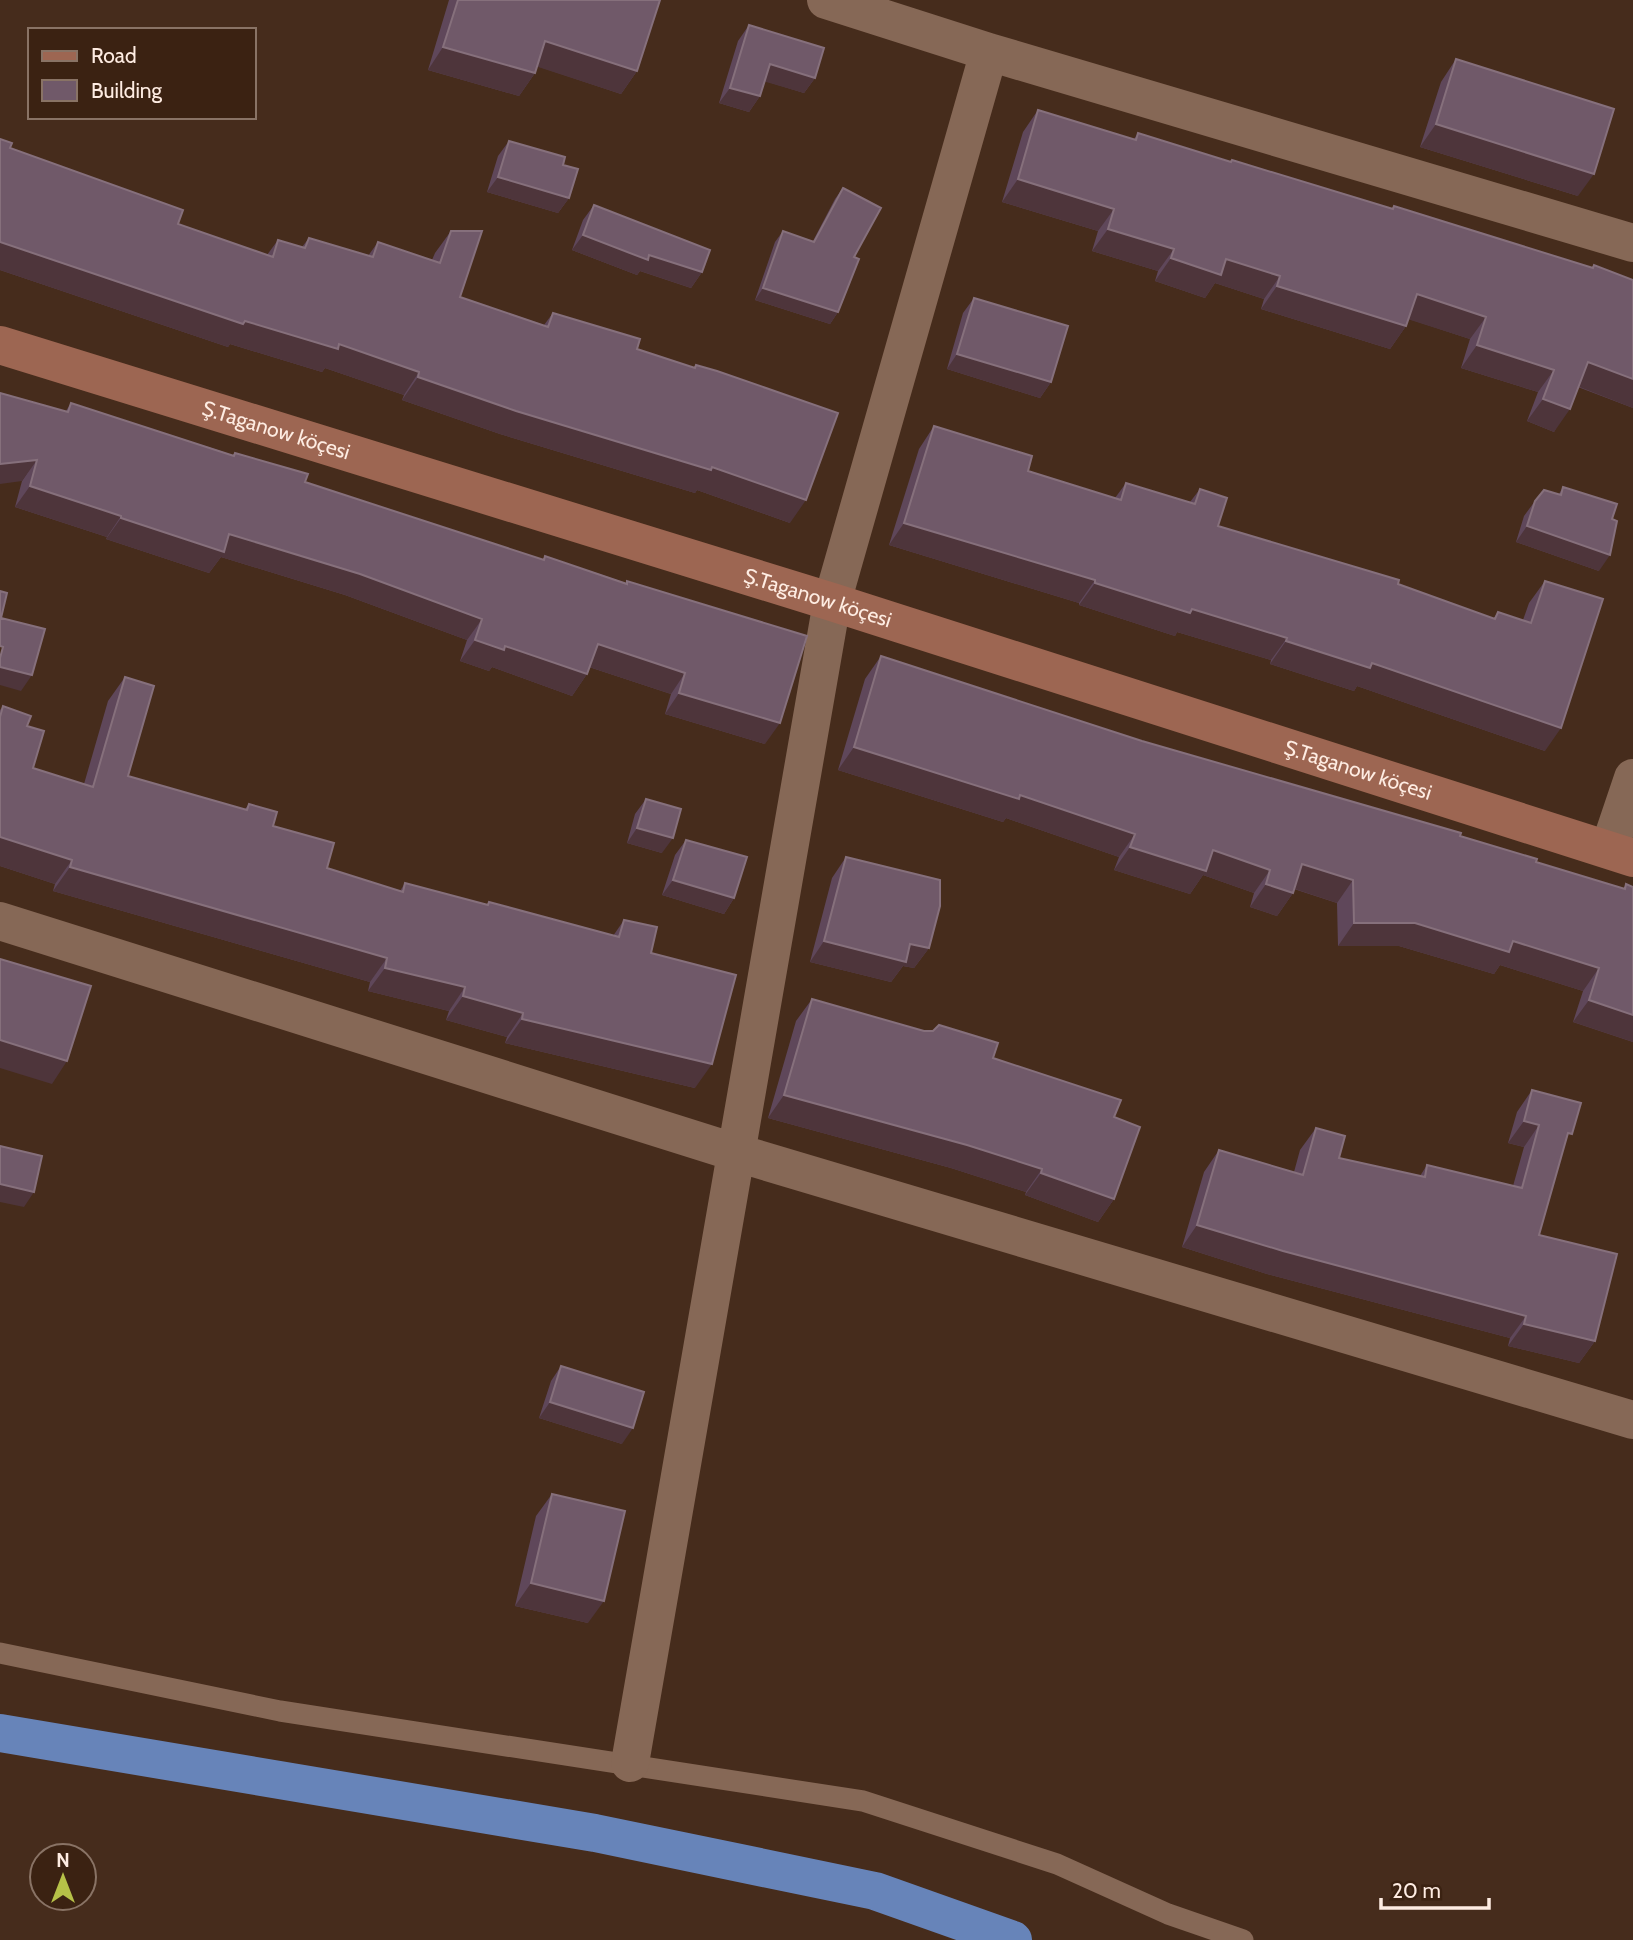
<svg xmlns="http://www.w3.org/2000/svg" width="1633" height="1940" font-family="Cabin,sans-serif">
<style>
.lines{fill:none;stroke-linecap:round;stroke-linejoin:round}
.canal{stroke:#6784b9;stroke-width:38}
.lane{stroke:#866856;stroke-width:21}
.street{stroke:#866856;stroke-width:38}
.secondary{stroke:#9d6652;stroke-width:38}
.wall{fill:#5f475a}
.shaded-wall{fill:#4e353b}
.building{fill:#705969;stroke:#86707c;stroke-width:2}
.labels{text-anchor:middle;stroke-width:5;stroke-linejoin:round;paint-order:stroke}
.street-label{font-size:21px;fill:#feece2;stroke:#3b2212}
</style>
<rect width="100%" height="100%" fill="#462c1c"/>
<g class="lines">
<path class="canal" d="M0,1733L595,1833L875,1891L1013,1940"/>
<path class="lane" d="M0,1653L280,1711L863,1801L1057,1864L1168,1914L1243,1940"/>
<path class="street" d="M826,0L989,52L1633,243
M1609,849L1633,778
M0,921L734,1152L1633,1420
M630,1763L832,602L989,52"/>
<path class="secondary" id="s1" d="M0,345L832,602L1633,858"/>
</g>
<path class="wall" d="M449,0H660L637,71L621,94L537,66L535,73L519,96L428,70Z
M749,25L815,78L804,93L765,81L760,96L749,112L719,103L738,41Z
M1456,59L1578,196L1420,147L1441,82Z
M1038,110L1134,139L1138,133L1230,162L1232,160L1392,209L1394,206L1592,268L1594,265L1633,408L1578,387L1554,432L1527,421L1538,392L1461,368L1470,339L1409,319L1406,326L1390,349L1261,309L1264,299L1215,283L1205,298L1155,281L1158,271L1092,251L1098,231L1002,202L1023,132Z
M0,139L10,148L178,224L267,255L278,240L302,247L309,238L368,256L378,242L432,260L435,253L451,231L460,297L544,325L553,313L637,349L695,368L696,365L790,523L697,490L695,493L500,434L402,400L404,395L325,368L322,372L230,344L228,347L0,270Z
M509,141L563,165L569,198L558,213L487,192L498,156Z
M843,188L854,257L838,312L830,324L755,300L775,242L783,231L813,241L835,199Z
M594,205L702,272L691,288L640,271L637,275L572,250L583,220Z
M974,298L1051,382L1040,398L947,369L963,313Z
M71,403L233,455L235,453L305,482L543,560L545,556L626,583L627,581L765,744L665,714L671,694L589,667L587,674L572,696L492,667L489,671L460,661L467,640L345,595L221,557L209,573L106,539L107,537L15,507L22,481Z
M934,426L1028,471L1115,498L1126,483L1190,502L1200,489L1218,526L1398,584L1493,619L1498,612L1523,620L1529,603L1545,581V751L1357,686L1354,691L1270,664L1271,660L1177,632L1175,636L1079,605V603L889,545L919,449Z
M1563,487L1599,571L1516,542L1524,516L1535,501L1559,494Z
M881,656L1142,741L1460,836L1536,862L1623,889L1626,884L1633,1042L1573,1022L1583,991L1500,965L1494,974L1399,946H1338L1337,903L1294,889L1293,893L1277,916L1250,907L1254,893L1203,875L1190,894L1114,870L1119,857L1006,818L1003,822L838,770L865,679Z
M125,677L128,776L245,809L249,804L273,826L327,868L400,891L405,883L487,905L489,902L613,936L624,920L651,953L695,1088L505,1043L507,1037L446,1020L449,1011L368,991L370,982L53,891L55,884L0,866V710L3,706L27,726L33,768L84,784L108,701Z
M646,799L662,853L627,843L635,814Z
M686,840L734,898L724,914L662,895L675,855Z
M846,857L929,948L914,968L903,966L891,982L810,962L832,878Z
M812,999L993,1058L1114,1117V1199L1098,1222L1025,1195L1026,1192L951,1168L768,1118L796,1021Z
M1532,1090L1565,1143L1539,1235L1595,1341L1579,1363L1508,1346L1510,1338L1267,1274L1182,1247L1204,1172L1219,1150L1294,1172L1300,1150L1316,1128L1339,1158L1420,1176L1427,1165L1513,1186L1524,1147L1508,1143L1517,1112Z
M561,1366L622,1444L539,1418L551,1381Z
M552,1494L588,1623L515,1606L536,1516Z"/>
<path class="shaded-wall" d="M545,41L637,71L621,94L529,64Z
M443,47L535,73L519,96L428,70Z
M770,64L815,78L804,93L759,80Z
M730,88L760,96L749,112L719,103Z
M1436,124L1594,174L1578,196L1420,147Z
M498,177L569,198L558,213L487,192Z
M1018,179L1114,209L1098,231L1002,202Z
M1108,229L1174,249L1158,271L1092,251Z
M583,235L649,255L702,272L691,288L640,271L637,275L572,250Z
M0,242L245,321L339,344L419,372L404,395L325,368L322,372L230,344L228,347L0,270Z
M1171,258L1226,259L1280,276L1264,299L1215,283L1205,298L1155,281Z
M1277,286L1406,326L1390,349L1261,309Z
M763,288L838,312L830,324L755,300Z
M1417,294L1486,317L1470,339L1401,317Z
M1477,345L1554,370L1538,392L1461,368Z
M957,354L1051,382L1040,398L947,369Z
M1588,362L1633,379V408L1572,384Z
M418,377L712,467L806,500L790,523L697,490L695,493L500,434L402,400Z
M1543,399L1570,409L1554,432L1527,421Z
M37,460L22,481L0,484V464Z
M30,486L121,516L107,537L15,507Z
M121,518L229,534L360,574L482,619L467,640L345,595L221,557L209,573L106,539Z
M904,523L1095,580L1079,603L889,545Z
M1527,526L1610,555L1599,571L1516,542Z
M1095,583L1192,609L1287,638L1271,660L1177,632L1175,636L1079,605Z
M475,640L505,646L587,674L572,696L492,667L489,671L460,661Z
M1286,641L1372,663L1561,728L1545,751L1357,686L1354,691L1270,664Z
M598,644L685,673L671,694L583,665Z
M0,667L32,675L21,691L0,685Z
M679,693L780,723L765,744L665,714Z
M854,747L1020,795L1135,834L1119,857L1006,818L1003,822L838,770Z
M637,828L673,838L662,853L627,843Z
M0,837L72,860L55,884L0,866Z
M1130,847L1213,850L1270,870L1254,893L1203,875L1190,894L1114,870Z
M1302,864L1353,880L1337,903L1286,886Z
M70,867L387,958L370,982L53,891Z
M673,880L734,898L724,914L662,895Z
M1266,884L1293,893L1277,916L1250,907Z
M1354,923H1415L1513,941L1599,968L1583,991L1500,965L1494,974L1399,946H1338Z
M824,941L910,944L929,948L914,968L903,966L891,982L810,962Z
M385,968L465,987L449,1011L368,991Z
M463,996L523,1013L507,1037L446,1020Z
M1589,1000L1633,1015V1042L1573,1022Z
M522,1019L712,1064L695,1088L505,1043Z
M0,1040L67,1061L52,1084L0,1068Z
M784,1095L967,1145L1042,1169L1026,1192L951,1168L768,1118Z
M1524,1121L1539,1125L1524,1147L1508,1143Z
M1041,1173L1114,1199L1098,1222L1025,1195Z
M0,1184L34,1192L24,1207L0,1202Z
M1197,1225L1526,1316L1510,1338L1267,1274L1182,1247Z
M1524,1324L1595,1341L1579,1363L1508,1346Z
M550,1402L633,1428L622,1444L539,1418Z
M531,1583L604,1601L588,1623L515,1606Z"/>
<path class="building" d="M458,0H660L637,71L545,41L535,73L443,47Z
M749,25L824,48L815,78L770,64L760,96L730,88Z
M1456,59L1614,109L1594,174L1436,124Z
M1038,110L1136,140L1138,133L1231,162L1232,160L1393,209L1394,206L1593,268L1594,265L1633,280V379L1588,362L1570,409L1543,399L1554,370L1477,345L1486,317L1417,294L1406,326L1277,286L1280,276L1226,259L1221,275L1171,258L1174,249L1108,229L1114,209L1018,179Z
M0,139L12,143L10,148L183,210L178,224L273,257L278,240L305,248L309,238L373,257L378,242L440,263L451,231H482L460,297L548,327L553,313L640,339L637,349L695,368L696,365L717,371L838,413L806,500L712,467L711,470L516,411L418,377L419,372L339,344L338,349L245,321L243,324L0,242Z
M509,141L565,157L563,165L578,169L569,198L498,177Z
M843,188L881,208L854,257L859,259L838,312L763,288L783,231L814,242Z
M594,205L710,250L702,272L649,255L648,260L583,235Z
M974,298L1068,326L1051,382L957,354Z
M0,393L68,412L71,403L234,456L235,453L308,474L305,482L544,560L545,556L627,584V581L807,636L780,723L679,693L685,673L598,644L587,674L505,646L504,650L475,640L482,619L360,574L229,534L224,552L121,518V516L30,486L37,460L0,464Z
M934,426L1032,456L1028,471L1121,500L1126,483L1195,504L1200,489L1227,498L1218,526L1399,580L1398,584L1495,619L1498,612L1531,623L1545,581L1603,599L1561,728L1372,663L1370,668L1286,641L1287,638L1192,609L1190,613L1095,583V580L904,523Z
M1563,487L1617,504L1612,519L1617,521L1610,555L1527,526L1535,501L1544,490L1561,495Z
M0,591L7,593L1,618L45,629L32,675L0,667V658L3,647L0,646Z
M881,656L1142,741L1461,833L1460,836L1537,859L1536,862L1625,889L1626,884L1633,887V1015L1589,1000L1599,968L1513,941L1509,952L1415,923H1354L1353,880L1302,864L1293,893L1266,884L1270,870L1213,850L1206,871L1130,847L1135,834L1020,795L1019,799L854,747Z
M125,677L154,686L128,776L247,810L249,804L277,812L273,826L334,843L327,868L403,892L405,883L488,905L489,902L619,937L624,920L657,927L651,953L736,975L712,1064L522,1019L523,1013L463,996L465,987L385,968L387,958L70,867L72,860L0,837V717L3,706L31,716L27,726L44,731L33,768L93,787Z
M646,799L681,809L673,838L637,828Z
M686,840L747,857L734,898L673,880Z
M846,857L940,880V906L929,948L910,944L906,962L824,941Z
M0,959L91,986L67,1061L0,1040Z
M812,999L924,1031H933L939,1025L998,1043L993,1058L1121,1100L1114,1117L1140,1127L1114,1199L1041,1173L1042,1169L967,1145L784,1095Z
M1532,1090L1581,1103L1572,1134L1568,1133L1539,1235L1617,1254L1595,1341L1524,1324L1526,1316L1283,1251L1197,1225L1219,1150L1303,1175L1316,1128L1345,1136L1339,1158L1425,1177L1427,1165L1522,1188L1539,1125L1524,1121Z
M0,1146L42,1156L34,1192L0,1184Z
M561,1366L644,1392L633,1428L550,1402Z
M552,1494L625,1511L604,1601L531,1583Z"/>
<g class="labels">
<g class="street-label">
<text dy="7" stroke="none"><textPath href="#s1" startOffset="289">Ş.Taganow köçesi</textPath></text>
<text dy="7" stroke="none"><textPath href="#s1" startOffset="856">Ş.Taganow köçesi</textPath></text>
<text dy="7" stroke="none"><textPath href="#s1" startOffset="1423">Ş.Taganow köçesi</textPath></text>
</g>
</g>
<rect x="28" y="28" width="228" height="91" fill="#3b2212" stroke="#897365" stroke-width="2"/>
<rect x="42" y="51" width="35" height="10" fill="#9d6652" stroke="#897365" stroke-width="2"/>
<text x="91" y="63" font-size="21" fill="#feece2">Road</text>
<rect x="42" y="80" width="35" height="21" fill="#705969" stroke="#897365" stroke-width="2"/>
<text x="91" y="98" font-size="21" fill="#feece2">Building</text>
<g transform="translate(63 1877)"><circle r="33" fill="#3b2212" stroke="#897365" stroke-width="2"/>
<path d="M0-5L12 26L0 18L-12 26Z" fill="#b6c148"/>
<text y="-10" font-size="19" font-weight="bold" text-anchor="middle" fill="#feece2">N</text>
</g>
<path d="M1381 1898v10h108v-10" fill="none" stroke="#feece2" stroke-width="3.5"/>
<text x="1392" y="1898" font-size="21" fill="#feece2" stroke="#3b2212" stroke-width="5" paint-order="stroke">20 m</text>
</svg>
